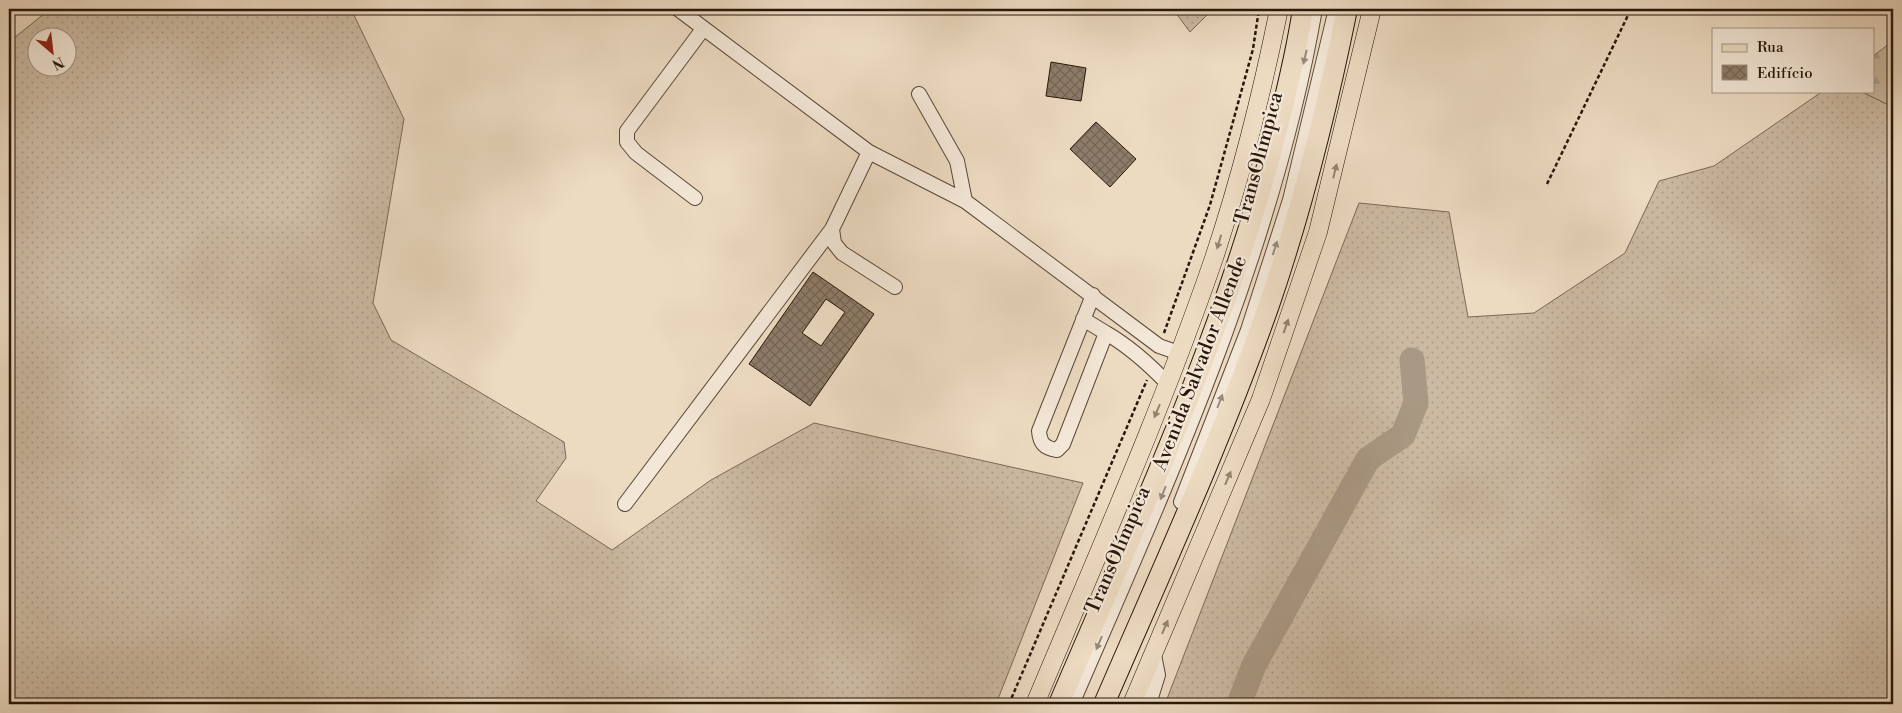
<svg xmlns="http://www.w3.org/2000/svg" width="1902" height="713" font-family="'Libre Bodoni',serif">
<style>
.grass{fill:url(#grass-dots);stroke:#7a6856;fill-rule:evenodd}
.forest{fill:url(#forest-firs);stroke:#7a6856}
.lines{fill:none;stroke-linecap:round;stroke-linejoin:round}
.river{stroke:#a99883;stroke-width:25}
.building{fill:url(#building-cross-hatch);stroke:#28170b;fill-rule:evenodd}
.minor-casing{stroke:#594838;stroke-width:16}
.major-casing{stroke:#28170b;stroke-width:19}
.highway-casing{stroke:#28170b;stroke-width:22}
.path{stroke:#28170b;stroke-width:2.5;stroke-dasharray:4 2.5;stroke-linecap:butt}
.minor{stroke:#f3e7d7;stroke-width:14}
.major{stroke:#ecdac1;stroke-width:18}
.highway{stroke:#ecdac1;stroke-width:20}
.oneway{fill:#98897b}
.oneway2{fill:#94826f}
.labels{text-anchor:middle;stroke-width:4.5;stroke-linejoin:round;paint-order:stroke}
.street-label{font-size:20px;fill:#28170b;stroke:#f3e7d7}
</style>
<defs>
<pattern id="grass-dots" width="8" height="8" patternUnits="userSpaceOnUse" patternTransform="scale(1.25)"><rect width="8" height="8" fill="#cbb9a2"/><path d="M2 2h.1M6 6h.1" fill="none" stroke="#ae9e8a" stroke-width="1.8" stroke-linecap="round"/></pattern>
<pattern id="forest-firs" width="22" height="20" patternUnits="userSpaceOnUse" patternTransform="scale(1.25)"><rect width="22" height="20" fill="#cbb9a2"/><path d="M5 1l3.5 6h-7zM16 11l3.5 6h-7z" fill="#ae9e8a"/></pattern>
<pattern id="building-cross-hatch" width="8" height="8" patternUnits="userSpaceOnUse" patternTransform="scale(1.25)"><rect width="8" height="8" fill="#8e7c6a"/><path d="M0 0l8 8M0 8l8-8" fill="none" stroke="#746555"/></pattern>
</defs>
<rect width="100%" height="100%" fill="#ecdac1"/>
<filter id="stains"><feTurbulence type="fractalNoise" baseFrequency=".004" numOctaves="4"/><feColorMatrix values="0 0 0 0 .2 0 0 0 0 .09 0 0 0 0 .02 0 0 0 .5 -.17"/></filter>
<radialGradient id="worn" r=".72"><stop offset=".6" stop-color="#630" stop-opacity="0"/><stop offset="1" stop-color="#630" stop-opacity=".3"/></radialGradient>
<path class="grass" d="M50,9H351L404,119L373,303L391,340L564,442L566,458L536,501L612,550L711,480L814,423L1083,483L996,704H9V42ZM38,38H68V68H38Z
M1173,9H1213L1190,32Z
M1823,91H1860L1893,107V704H1165L1359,203L1449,212L1468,317L1534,313L1625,253L1659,181L1714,166Z"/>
<path class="forest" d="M1893,41V107L1860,91H1873V56Z"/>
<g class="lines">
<path class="river" d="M1239,704L1254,665L1368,459L1403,435L1416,403L1412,360"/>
</g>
<path class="building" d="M1051,62L1086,68L1081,101L1046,96Z
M1096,122L1136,159L1110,187L1070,149Z
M813,272L874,314L810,406L749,364ZM826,299L845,312L821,346L802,333Z"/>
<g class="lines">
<defs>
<path id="minor" d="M678,9L869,152L965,201L1159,346L1179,353
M919,94L957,161L965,201
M869,152L832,229L834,243L842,253L895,287
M695,198L636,153L627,142V131L703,29
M1083,319L1106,333L1063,444L1057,450C1044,448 1040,443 1039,431L1093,295
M1106,333C1130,347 1149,364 1168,384
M1181,502L1248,330L1290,200L1336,9
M625,504L832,229
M1072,704C1169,479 1273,252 1315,9
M1149,704L1158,675L1154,655"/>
<path id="major" d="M1035,704C1097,556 1162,409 1214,258C1241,177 1262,93 1279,9
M1132,704L1261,399L1318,232L1372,9"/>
<path id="highway" d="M1059,704C1135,526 1217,350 1268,163C1282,112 1295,61 1303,9
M1104,704C1161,572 1221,441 1269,305C1302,209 1327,108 1347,9"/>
</defs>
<use href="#minor" class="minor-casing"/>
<use href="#major" class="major-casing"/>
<use href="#highway" class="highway-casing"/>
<path class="path" d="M1547,184L1631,9
M1164,333L1210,205L1253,49L1259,9
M1009,704L1147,380"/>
<use href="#minor" class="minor"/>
<use href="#major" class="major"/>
<use href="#highway" class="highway"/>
</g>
<defs><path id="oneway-solid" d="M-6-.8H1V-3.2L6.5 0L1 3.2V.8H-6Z" transform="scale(1.25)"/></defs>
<g class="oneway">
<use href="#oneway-solid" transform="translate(1305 57) rotate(103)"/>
<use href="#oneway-solid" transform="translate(1275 248) rotate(-72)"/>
<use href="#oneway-solid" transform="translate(1220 401) rotate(-69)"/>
<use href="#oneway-solid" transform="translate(1163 493) rotate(112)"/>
<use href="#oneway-solid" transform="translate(1099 643) rotate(113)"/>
</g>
<g class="oneway2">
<use href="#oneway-solid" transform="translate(1335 171) rotate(-76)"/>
<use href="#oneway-solid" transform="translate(1219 242) rotate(107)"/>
<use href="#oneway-solid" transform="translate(1286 326) rotate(-71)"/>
<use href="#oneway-solid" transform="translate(1157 411) rotate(113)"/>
<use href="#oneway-solid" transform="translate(1228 478) rotate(-67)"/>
<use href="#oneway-solid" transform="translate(1165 627) rotate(-67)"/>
</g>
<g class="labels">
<g class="street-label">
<text transform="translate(1258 158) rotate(-75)" y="7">TransOlímpica</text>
<text transform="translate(1199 363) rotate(-69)" y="7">Avenida Salvador Allende</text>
<text transform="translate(1117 550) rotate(-67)" y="7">TransOlímpica</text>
</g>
</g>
<rect width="1902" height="713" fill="none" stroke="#ecdac1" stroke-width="30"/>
<rect x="10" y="10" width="1882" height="693" fill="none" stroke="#28170b" stroke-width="2.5"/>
<rect x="15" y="15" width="1872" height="683" fill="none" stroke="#28170b"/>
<rect x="1712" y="28" width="162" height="65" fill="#f3e7d7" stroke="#a29485"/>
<rect x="1722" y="44" width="25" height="8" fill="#ecdac1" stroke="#a29485"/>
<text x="1757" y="52" font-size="15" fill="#28170b">Rua</text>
<rect x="1722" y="65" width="25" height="15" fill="url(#building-cross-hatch)" stroke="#a29485"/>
<text x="1757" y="78" font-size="15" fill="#28170b">Edifício</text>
<g transform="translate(52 52) rotate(152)"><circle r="24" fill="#f3e7d7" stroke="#a29485"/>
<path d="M0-4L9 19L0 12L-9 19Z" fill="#8f2418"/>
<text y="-8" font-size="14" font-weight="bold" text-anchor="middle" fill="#28170b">N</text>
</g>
<rect width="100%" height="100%" filter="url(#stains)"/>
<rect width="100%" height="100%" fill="url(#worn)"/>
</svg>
